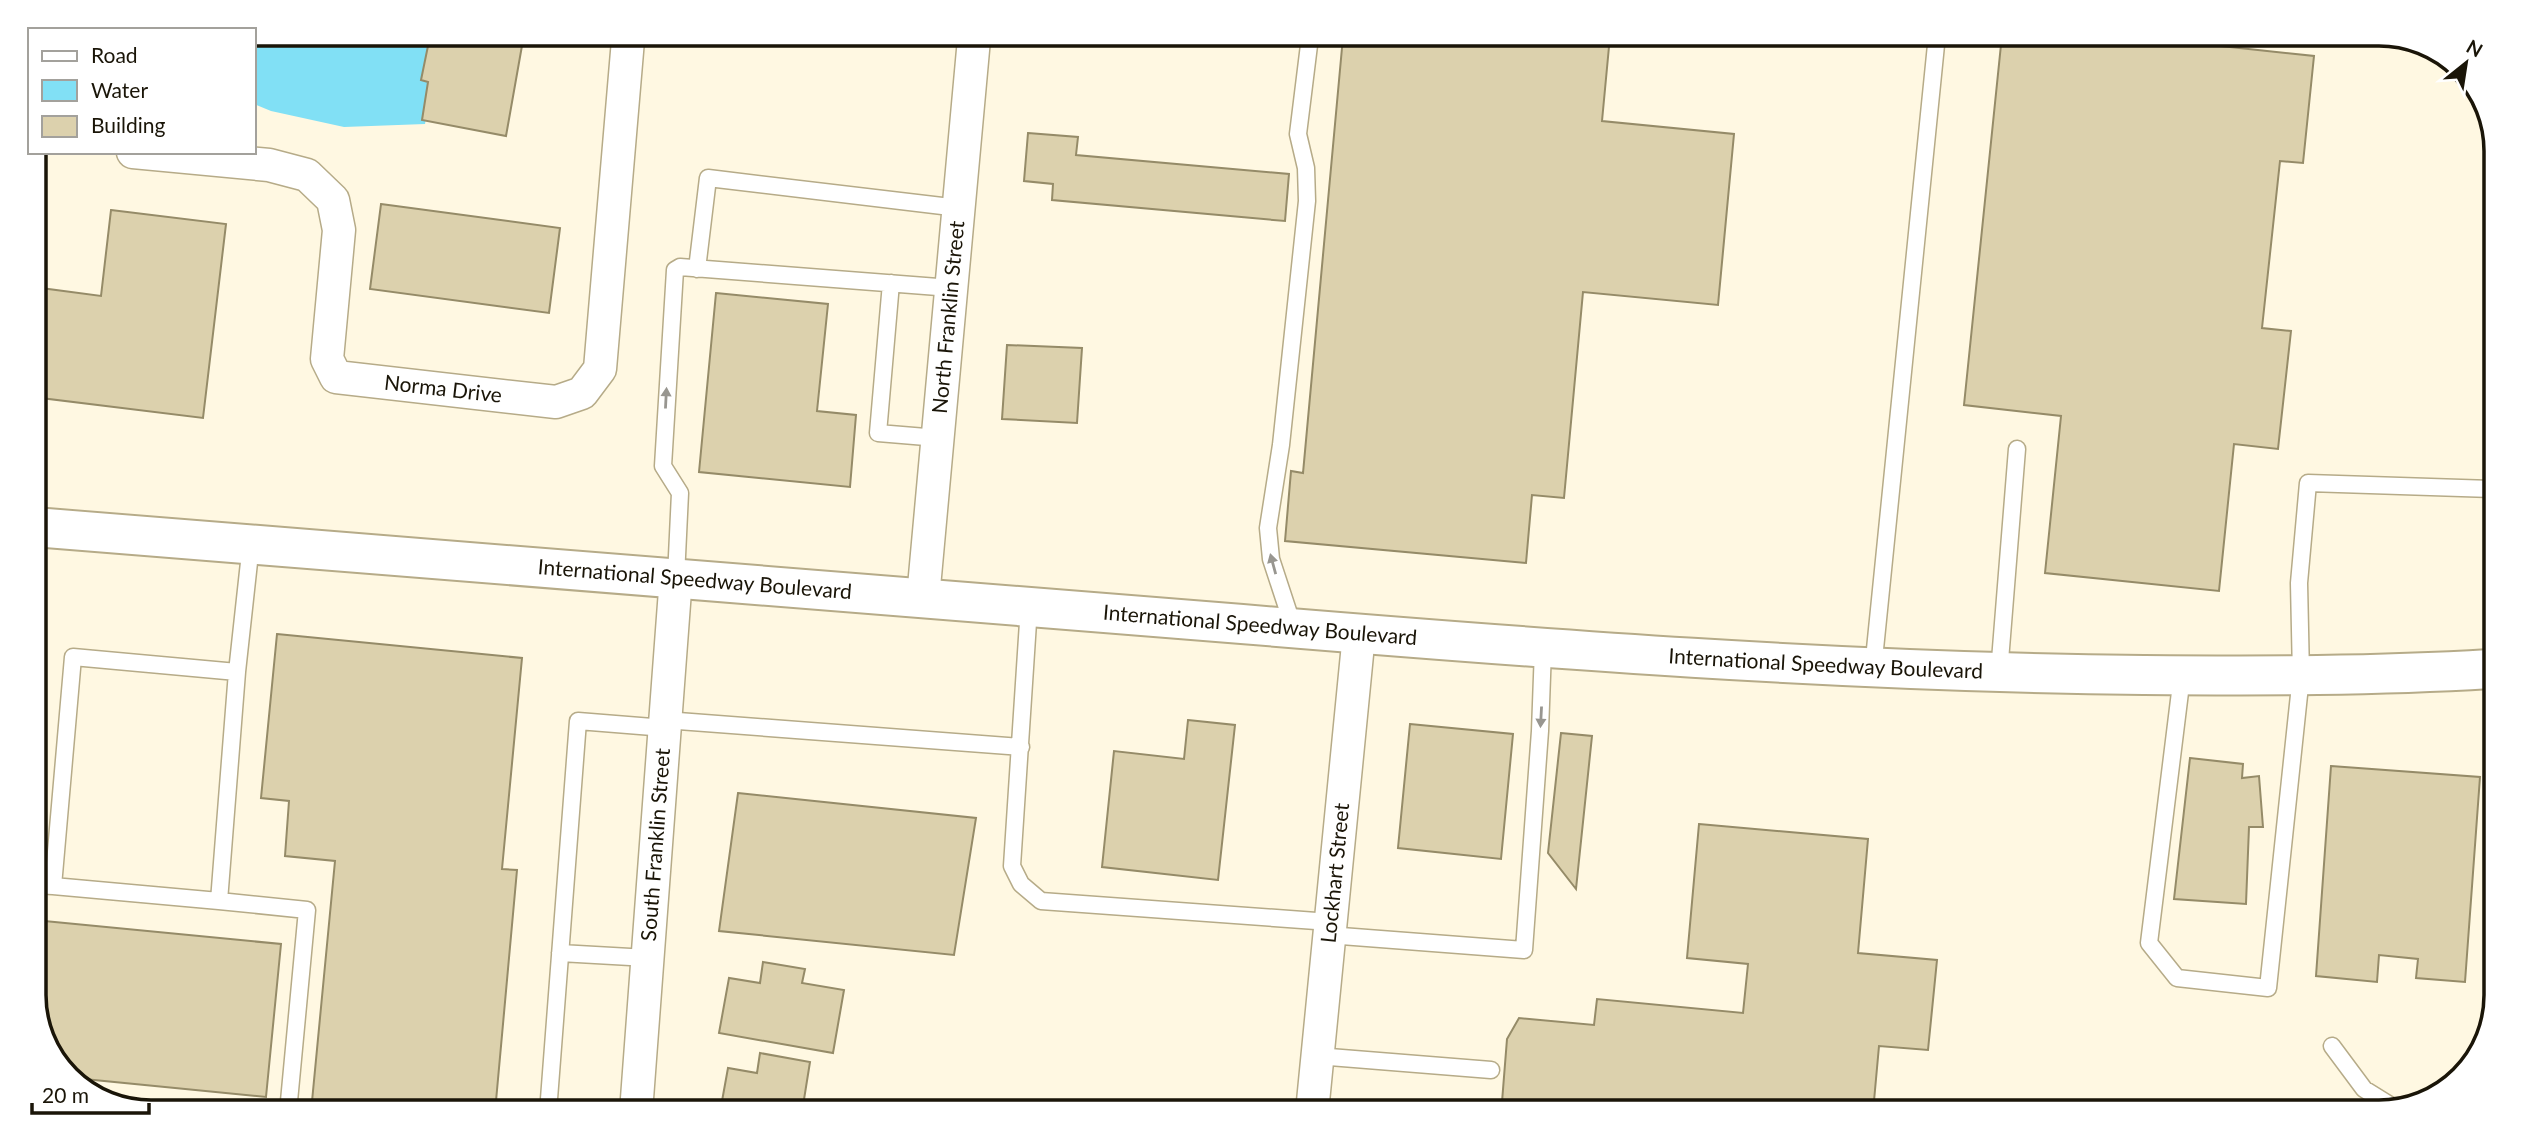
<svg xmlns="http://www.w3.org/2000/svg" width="2529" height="1145" font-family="Lato,sans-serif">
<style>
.water{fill:#81e0f5}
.building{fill:#dcd1ad;stroke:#958b68;stroke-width:2}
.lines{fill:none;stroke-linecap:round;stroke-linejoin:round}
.service-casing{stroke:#b6ab88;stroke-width:19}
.minor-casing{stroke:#b6ab88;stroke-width:35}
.primary-casing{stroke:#b6ab88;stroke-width:42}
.service{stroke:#fff;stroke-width:16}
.minor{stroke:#fff;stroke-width:32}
.primary{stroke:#fff;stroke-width:38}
.oneway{fill:#989690}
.labels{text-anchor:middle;stroke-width:5;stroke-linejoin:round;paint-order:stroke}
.street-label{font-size:21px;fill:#1a1508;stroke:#fff}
.rim{fill:none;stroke:#1a1508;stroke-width:3.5}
</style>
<rect width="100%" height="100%" fill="#fff8e2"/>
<path class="water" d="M254,41H438L425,124L344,127L271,111L254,104Z"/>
<path class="building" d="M2109,34L2314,56L2303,163L2280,161L2262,328L2291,331L2278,449L2234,444L2219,591L2045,573L2061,416L1964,405L2002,35Z
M1610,36L1602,121L1734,134L1718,305L1583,292L1564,498L1532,495L1526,563L1285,541L1291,471L1303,473L1343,37Z
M523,40L506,136L422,120L428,82L421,80L429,41Z
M1028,133L1078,137L1076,155L1289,174L1285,221L1052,200L1053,184L1024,181Z
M381,204L560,228L549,313L370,289Z
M111,210L226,224L203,418L33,397V287L101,296Z
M716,293L828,304L817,411L856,415L850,487L699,472Z
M1007,345L1082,348L1077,423L1002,419Z
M277,634L522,658L502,869L517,870L495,1112H311L335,861L285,856L289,801L261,798Z
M1188,720L1235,725L1218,880L1102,867L1114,751L1184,759Z
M1410,724L1513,734L1501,859L1398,848Z
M1561,733L1592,736L1576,889L1548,853Z
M2190,758L2243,764L2242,778L2259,776L2263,827H2249L2246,904L2174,899Z
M2331,766L2480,777L2465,982L2416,978L2418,959L2379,955L2377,982L2316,976Z
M738,793L976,818L954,955L719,931Z
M2489,807L2488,860H2485Z
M1699,824L1868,839L1858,953L1937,960L1928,1050L1879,1046L1873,1112H1589V1109L1502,1102L1507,1039L1519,1018L1594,1025L1597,999L1743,1013L1748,964L1687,958Z
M34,920L281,944L266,1097L74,1078L57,1065L34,1002Z
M763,962L805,969L802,983L844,990L833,1053L719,1033L729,978L760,983Z
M760,1053L810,1062L802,1112H720L728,1068L757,1073Z"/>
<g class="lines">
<defs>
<path id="service" d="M697,269L708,178L959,208
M891,283L878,433L938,438
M676,577L680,493L663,466L675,270L680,267L951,288
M1029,607L1012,866L1021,884L1041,901L1330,922
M1294,629L1271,559L1268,528L1281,445L1307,201L1306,168L1298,134L1310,37
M1873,669L1937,35
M237,672L73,657L53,886L219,901L237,672L251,544
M1999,673L2017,449
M2182,676L2149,943L2177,978L2268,988L2301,676L2299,583L2308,483L2492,489
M665,720L1021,747
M34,885L53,886
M219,901L307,910L288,1112
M1328,935L1524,950L1540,731L1543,649
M560,953L648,958
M2332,1046L2364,1089L2393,1107
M1317,1056L1491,1070
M548,1112L578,721L665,728"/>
<g id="minor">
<path id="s1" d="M133,152L269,165L307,175L333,200L339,230L327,359L336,377L556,402L582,393L600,369L628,40"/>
<path id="s2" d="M923,598L974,39"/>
<path id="s3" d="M636,1112L676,577"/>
<path id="s4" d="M1312,1112L1359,634"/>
</g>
<g id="primary">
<path id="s5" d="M34,527C436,559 839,591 1242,624C1543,649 1842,672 2144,675C2260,676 2375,676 2490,669"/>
</g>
</defs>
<use href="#service" class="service-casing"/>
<use href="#minor" class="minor-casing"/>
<use href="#primary" class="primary-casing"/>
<use href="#service" class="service"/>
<use href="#minor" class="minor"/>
<use href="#primary" class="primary"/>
</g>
<defs><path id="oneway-solid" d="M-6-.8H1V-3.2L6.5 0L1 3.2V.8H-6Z" transform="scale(1.75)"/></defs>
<g class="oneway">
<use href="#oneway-solid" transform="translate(666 398) rotate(-87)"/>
<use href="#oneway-solid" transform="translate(1273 564) rotate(-105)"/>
<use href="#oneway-solid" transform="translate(1541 717) rotate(93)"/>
</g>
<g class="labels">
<g class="street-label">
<text dy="7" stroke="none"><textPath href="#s2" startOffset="282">North Franklin Street</textPath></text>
<text dy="7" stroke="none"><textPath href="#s1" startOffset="500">Norma Drive</textPath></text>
<text dy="7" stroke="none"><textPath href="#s5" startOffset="663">International Speedway Boulevard</textPath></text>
<text dy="7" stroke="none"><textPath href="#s5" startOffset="1230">International Speedway Boulevard</textPath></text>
<text dy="7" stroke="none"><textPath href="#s5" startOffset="1797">International Speedway Boulevard</textPath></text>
<text dy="7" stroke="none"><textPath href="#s3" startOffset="268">South Franklin Street</textPath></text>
<text dy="7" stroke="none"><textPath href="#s4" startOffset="240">Lockhart Street</textPath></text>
</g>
</g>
<path d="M0 0H2529V1145H0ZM151 46H2379A105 105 0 0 1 2484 151V995A105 105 0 0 1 2379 1100H151A105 105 0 0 1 46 995V151A105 105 0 0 1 151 46Z" fill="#fff" fill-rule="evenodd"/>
<path class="rim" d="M151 46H2379A105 105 0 0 1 2484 151V995A105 105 0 0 1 2379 1100H151A105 105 0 0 1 46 995V151A105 105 0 0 1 151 46Z"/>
<rect x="28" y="28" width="228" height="126" fill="#ffffff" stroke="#a3a19c" stroke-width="2"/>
<rect x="42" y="51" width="35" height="10" fill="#ffffff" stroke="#a3a19c" stroke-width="2"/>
<text x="91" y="63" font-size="21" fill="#1a1508">Road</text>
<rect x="42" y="80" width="35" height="21" fill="#81e0f5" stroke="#a3a19c" stroke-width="2"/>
<text x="91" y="98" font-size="21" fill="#1a1508">Water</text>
<rect x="42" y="116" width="35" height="21" fill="#dcd1ad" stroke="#a3a19c" stroke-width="2"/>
<text x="91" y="133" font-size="21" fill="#1a1508">Building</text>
<g transform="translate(2466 63) rotate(30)" stroke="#ffffff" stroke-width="5" paint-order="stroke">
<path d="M0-5L12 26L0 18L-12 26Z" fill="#1a1508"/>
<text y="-10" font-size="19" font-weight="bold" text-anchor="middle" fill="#1a1508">N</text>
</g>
<path d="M32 1103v10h117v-10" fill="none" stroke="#1a1508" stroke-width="3.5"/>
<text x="42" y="1103" font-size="21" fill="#1a1508" stroke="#ffffff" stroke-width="5" paint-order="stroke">20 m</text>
</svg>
